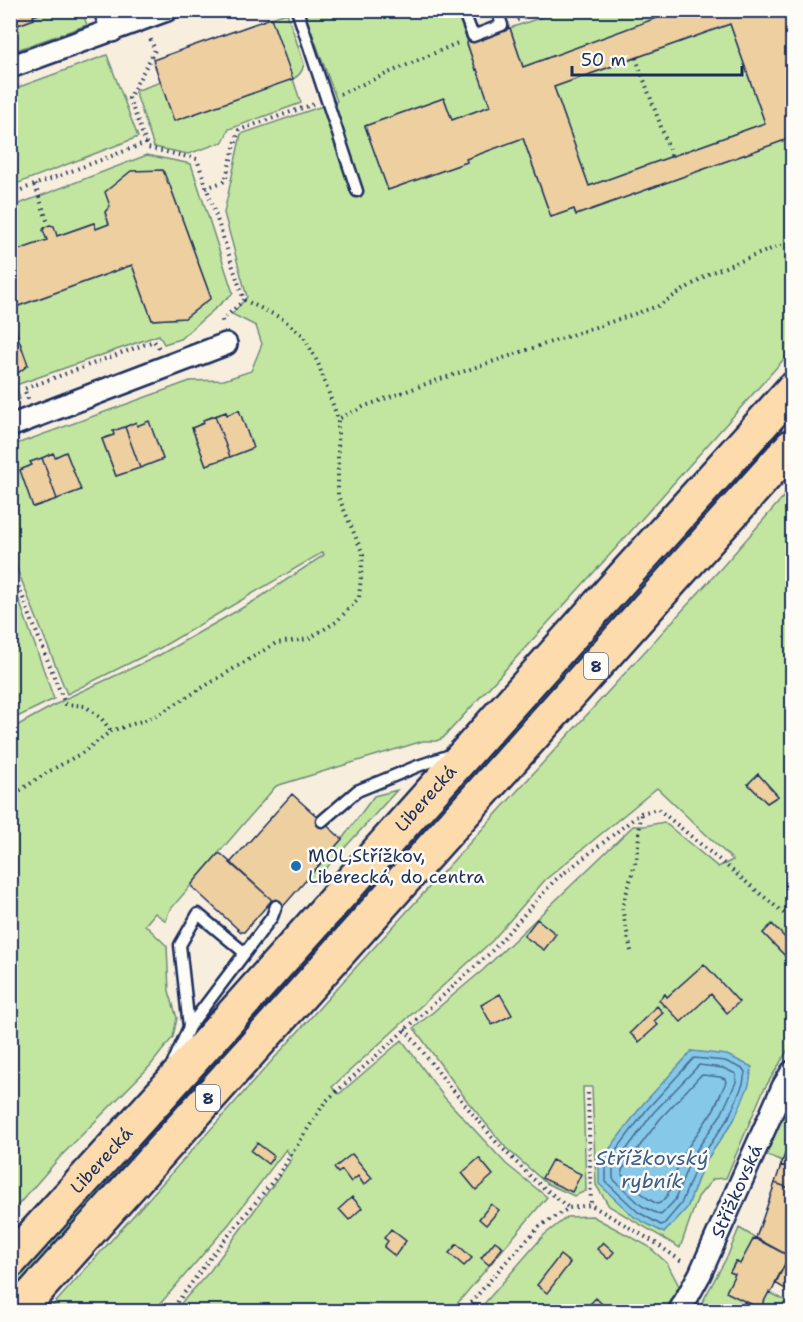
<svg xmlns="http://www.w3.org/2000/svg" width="803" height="1322" font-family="'Shantell Sans',sans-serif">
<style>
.green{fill:#c2e69f;stroke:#6e8a7e;stroke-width:1.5;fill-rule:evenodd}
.water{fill:#86c8e7;stroke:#5b8bb0;stroke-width:1.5}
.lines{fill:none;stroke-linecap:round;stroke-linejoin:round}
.shore{stroke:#466c95;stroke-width:1.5}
.building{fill:#edcfa0;stroke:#1b2f5e;stroke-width:1.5;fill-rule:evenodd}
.lane-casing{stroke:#1b2f5e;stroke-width:15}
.street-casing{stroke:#1b2f5e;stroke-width:26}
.highway-casing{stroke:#1b2f5e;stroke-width:38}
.path{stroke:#1b2f5e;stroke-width:4;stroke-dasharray:1.5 4.5;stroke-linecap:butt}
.lane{stroke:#fdfcf7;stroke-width:10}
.street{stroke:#fdfcf7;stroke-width:21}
.highway{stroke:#fddbac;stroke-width:33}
.poi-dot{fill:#1f6fb2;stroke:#fdfcf7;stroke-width:2}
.labels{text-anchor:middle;stroke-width:5;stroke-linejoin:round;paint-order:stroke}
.shield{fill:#fdfcf7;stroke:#5f6c8c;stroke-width:1.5}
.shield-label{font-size:16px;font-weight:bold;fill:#1b2f5e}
.street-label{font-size:18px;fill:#1b2f5e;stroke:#fdfcf7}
.poi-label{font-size:18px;fill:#1b2f5e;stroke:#fdfcf7;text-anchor:start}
.water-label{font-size:20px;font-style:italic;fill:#3b5d87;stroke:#fdfcf7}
</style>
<rect width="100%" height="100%" fill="#f8eedd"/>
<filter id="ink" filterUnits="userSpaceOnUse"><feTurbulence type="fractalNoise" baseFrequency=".0167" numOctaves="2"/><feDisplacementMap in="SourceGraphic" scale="12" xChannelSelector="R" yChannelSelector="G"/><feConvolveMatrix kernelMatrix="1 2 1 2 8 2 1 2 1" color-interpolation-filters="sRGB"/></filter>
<g filter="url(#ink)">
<path class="green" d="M10,11H16L17,15L15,16L18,25L34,19L33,16L49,11H82L87,25L11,52Z
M304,11H457L468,43L467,44L476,69H477L490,106L452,120L444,98L365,126L388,190L467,162L466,159L523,138L551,217L574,209L576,215L787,139L786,134L792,132V350L615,549L443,738L436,741H423L276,786L169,911L166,921L155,913L145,925L167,946L169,991L177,1018L173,1037L150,1066L60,1157L11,1213V729L69,697L156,657L256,600L324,555L323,552L160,648L67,694L11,554V446L190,381L224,380L251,371L262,344L256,326L232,314L247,297L224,213L241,134L337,101ZM239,411L253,448L206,465L192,428L204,423L203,420L226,412L227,415ZM149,422L163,459L116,476L102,439L114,435L113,431L136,423L137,426ZM66,452L80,490L34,507L20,470L32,465L31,462L53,454L55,457Z
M560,11H678L523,67L510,28Z
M287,13L304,64C302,72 300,75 293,79L301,103L229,129L223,142L188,154L154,147L135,91L161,82L292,79L271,18Z
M730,24L765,123L589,186L554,87Z
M107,55L138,137L11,186V90Z
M147,155L191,164L233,293L180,339L164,344L159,335L16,385L20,399L11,402V379L28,365L11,316V309L132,265L152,320L185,318L211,298L169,183L110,206L105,213L109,224L96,229L93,223L57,236L50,225L45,227L43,230L47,240L11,253V207Z
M792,487V945L773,925L763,933L791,962L792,961V1043L763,1091L726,1178L713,1179L698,1197L680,1248L609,1206L596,1185L592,1087H583L586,1191L574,1196L546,1183L506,1148L468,1102L414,1028L483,970L633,826H644L664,822L718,867L733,860L657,788L545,880L492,941L332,1087L339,1094L402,1040L444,1097L506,1164L547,1197L451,1311H176L183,1301L210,1271L292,1159L286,1149L229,1224L154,1311L47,1312L347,977L723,566ZM758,774L778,796L767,803L748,784ZM692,1051L734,1120L703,1165L687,1208L673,1073Z
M644,576L654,582L11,1295V1282Z
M15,589L54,699L11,720L10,591Z
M397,790L312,884L306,879L342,839L374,796Z
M791,1100L792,1101V1134L783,1161L766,1155L775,1129Z
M592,1216L648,1246L667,1263L679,1286L665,1311L477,1312L544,1235L567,1217Z
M739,1228L756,1238V1239L754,1238L740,1264L735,1261L730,1272L735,1274L726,1292L745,1301L740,1311L697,1312L728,1255Z
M769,1292L792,1304V1311L757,1312L759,1308L760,1309Z"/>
<path class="water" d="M692,1051L727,1055L752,1067L749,1085L734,1120L703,1165L687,1208L664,1233L634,1217L599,1184V1163L643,1104Z"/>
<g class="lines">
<path class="shore" d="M694,1058L725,1061L743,1069L745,1072L743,1084L729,1117L698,1162L681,1204L664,1224L661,1225L638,1212L606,1182V1164L648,1108Z
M699,1065L723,1068L736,1074V1082L722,1113L691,1158L675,1200L662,1214L660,1215L642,1206L613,1179V1168L653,1113Z
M703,1075L720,1077L725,1079L726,1082L714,1109L682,1156L667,1196L660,1203L657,1204L647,1198L622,1175V1170L660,1119L700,1076Z"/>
</g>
<path class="building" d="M16,10H49L33,16L34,19L18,25L15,16L17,15Z
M678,10H792V132L786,134L788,139L576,215L574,209L551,217L523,138L466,159L467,162L388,190L365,126L444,98L452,120L490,106L477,69L476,70L467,43L468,42L510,28L523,67ZM730,24L765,123L589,186L554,87Z
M271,18L293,79L174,121L153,60Z
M163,170L168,183H169L211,298L185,318L152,320L132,265L10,309V260H12L10,253L47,240L43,230L45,227L50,225L54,226L57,236L94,223L96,229L109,224L105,212L110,206L105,192L131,171Z
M10,316L28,365L10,379Z
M239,410L253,448L230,457L215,416L226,412L227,415Z
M215,416L230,457L206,465L192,428L204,423L203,420Z
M149,421L163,459L140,468L125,427L136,422L137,426Z
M125,427L140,468L116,476L102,439L114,435L113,431Z
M66,452L81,490L57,499L42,458L53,453L55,457Z
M42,458L57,499L33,507L20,470L32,465L30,462Z
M758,774L778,796L767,803L748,784Z
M292,794L342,839L280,910L271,901V899L230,863Z
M218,854H221L271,899V901L244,932H241L192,887V884Z
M537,919L556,934L544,950L524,936Z
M772,924L792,945V961L791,962L763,933Z
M704,964L739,1002L727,1013L711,994L681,1022L665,1005L664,1006L659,1000L665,994L667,997Z
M500,994L512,1015L492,1025L481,1005Z
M657,1006L663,1013L654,1021L658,1025L639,1042L630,1033Z
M792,1134V1169L781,1165Z
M257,1143L274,1156L268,1164L251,1151Z
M352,1154L372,1178L364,1185L358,1176L351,1182L342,1170L338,1173L334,1168Z
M479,1158L493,1175L476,1190L462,1173Z
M552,1160L581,1174L572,1192L542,1178Z
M781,1165L792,1169V1189L775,1183Z
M775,1183L792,1189V1244L789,1256L756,1238Z
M352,1197L362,1208L349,1220L339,1209Z
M491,1204L499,1210L486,1225L479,1219Z
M391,1229L406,1241L395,1256L384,1247L388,1241L384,1238Z
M754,1238L789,1256L771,1293L769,1292L760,1309L726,1292L735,1274L730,1272L736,1261L740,1264Z
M495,1241L503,1247L489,1265L481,1258Z
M603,1242L614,1252L608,1259L597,1249Z
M457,1244L472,1258L464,1266L449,1253Z
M560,1255L570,1263L547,1293L537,1285Z
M789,1256L792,1258V1293L775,1283Z
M596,1298L603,1305L597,1312H582Z
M745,1301L759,1308L757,1312H743L740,1310Z"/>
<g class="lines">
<defs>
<path id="lane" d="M297,10L357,191
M463,10L473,36L502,25L497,10
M322,821L357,791L418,766L453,754
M189,1027L180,945L198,914L245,953
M173,1063L189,1027L272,917L276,906"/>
<g id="street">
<path d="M105,10L112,31"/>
<path d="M10,67L167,10"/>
<path d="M10,426L226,344"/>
<path id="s1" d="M679,1312L700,1274L783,1087L792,1072"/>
</g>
<g id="highway">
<path id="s2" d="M10,1261L159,1097L628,572L792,390"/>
<path d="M17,1312L792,446"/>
</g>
</defs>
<use href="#lane" class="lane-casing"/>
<use href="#street" class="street-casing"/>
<use href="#highway" class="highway-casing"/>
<path class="path" d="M517,20L545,10
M636,58L672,157
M340,94L460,42
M146,143L148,148L197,159L244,300L222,320L223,325
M35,185L48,223
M206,188L225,181L239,130L314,104
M10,194L146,143L129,98L155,50L150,38
M244,300L281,318L303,335L318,363L338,419
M28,399L24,389L154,341L159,348
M10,579L17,583L65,704L85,706L101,718L111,731
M10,797L48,772L82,753L111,731L154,717L276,643L308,639L336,622L359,598L363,554L338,496V419L365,406L426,384L658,306L710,273L792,241
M631,951L622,908L637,857L641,813
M405,1029L447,1083L497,1143L533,1179L569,1208
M588,1093L591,1205
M170,1312L214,1253L278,1175L325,1102L489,954L554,881L641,813L658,809L792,920
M463,1312L505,1263L540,1226L569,1208L591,1205L654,1242L684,1263"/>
<use href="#lane" class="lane"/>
<use href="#street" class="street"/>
<use href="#highway" class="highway"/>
</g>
</g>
<circle class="poi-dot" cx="296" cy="866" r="6"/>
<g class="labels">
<g class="shield">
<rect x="584" y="653" width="24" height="26" rx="4.5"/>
<rect x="196" y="1085" width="24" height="26" rx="4.5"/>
</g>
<g class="shield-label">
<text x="596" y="672">8</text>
<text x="208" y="1104">8</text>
</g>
<g class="street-label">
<text dy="6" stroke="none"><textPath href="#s2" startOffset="622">Liberecká</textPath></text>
<text dy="6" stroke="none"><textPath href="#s2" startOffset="136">Liberecká</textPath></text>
<text dy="6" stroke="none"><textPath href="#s1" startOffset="134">Střížkovská</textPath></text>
</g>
<g class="poi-label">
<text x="308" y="862">MOL,Střížkov,<tspan x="308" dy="21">Liberecká, do centra</tspan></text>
</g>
<g class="water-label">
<text x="652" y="1165">Střížkovský<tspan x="652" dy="23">rybník</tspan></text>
</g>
</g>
<rect width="803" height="1322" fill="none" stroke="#fdfcf7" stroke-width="36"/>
<rect x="18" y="18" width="767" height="1286" fill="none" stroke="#1b2f5e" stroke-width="2" filter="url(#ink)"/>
<path d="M572 66v9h170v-9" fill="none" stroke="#1b2f5e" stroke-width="3"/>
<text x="581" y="66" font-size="18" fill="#1b2f5e" stroke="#fdfcf7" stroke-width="4.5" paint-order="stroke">50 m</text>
</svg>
